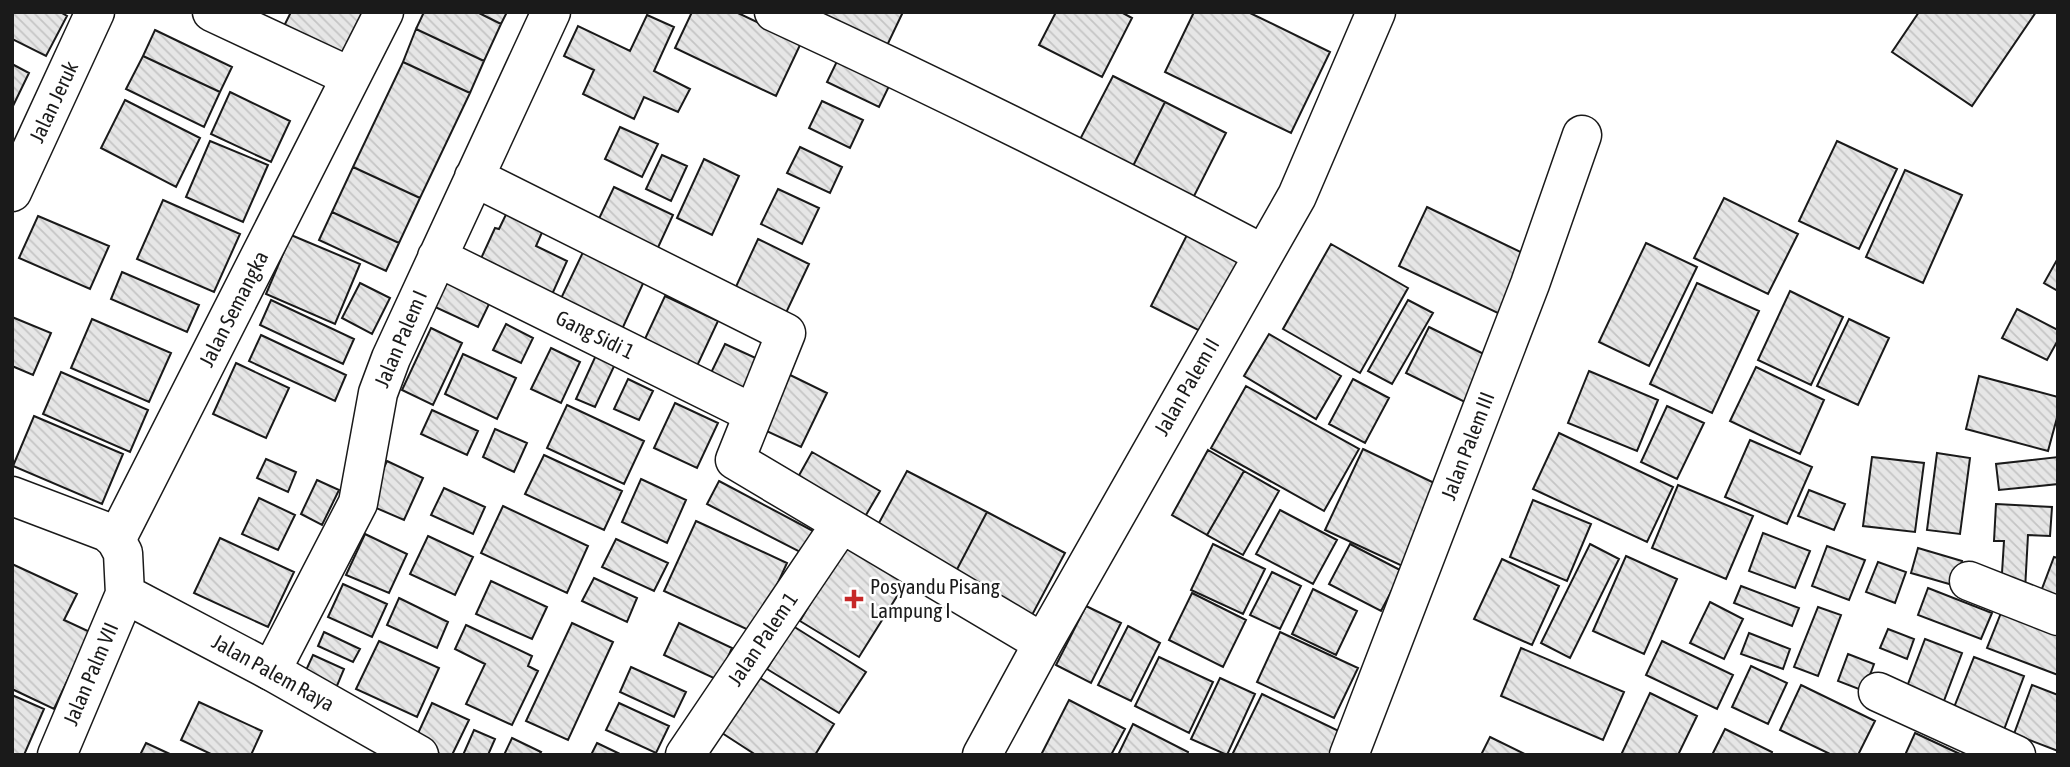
<svg xmlns="http://www.w3.org/2000/svg" width="2070" height="767" font-family="'Asap Condensed',sans-serif">
<style>
.building{fill:url(#building-back-hatch);stroke:#1a1a1a;stroke-width:2}
.lines{fill:none;stroke-linecap:round;stroke-linejoin:round}
.street-casing{stroke:#1a1a1a;stroke-width:41}
.secondary-casing{stroke:#1a1a1a;stroke-width:41}
.street{stroke:#fff;stroke-width:38}
.secondary{stroke:#fff;stroke-width:38}
.poi-dot{fill:#c62828;stroke:#fff;stroke-width:2.5}
.labels{text-anchor:middle;stroke-width:5;stroke-linejoin:round;paint-order:stroke}
.street-label{font-size:21px;fill:#1a1a1a;stroke:#fff}
.poi-label{font-size:21px;fill:#1a1a1a;stroke:#fff;text-anchor:start}
</style>
<defs>
<pattern id="building-back-hatch" width="6" height="6" patternUnits="userSpaceOnUse" patternTransform="scale(1.75)"><rect width="6" height="6" fill="#e6e6e6"/><path d="M-1 5l2 2M0 0l6 6M5-1l2 2" fill="none" stroke="#c5c5c5"/></pattern>
</defs>
<rect width="100%" height="100%" fill="#fff"/>
<path class="building" d="M12,12H60L67,16L46,56L12,39Z
M291,12H373L349,64L281,32Z
M424,12H477L501,24L484,61L416,29Z
M477,12H507L501,24Z
M692,12H736L801,43L776,96L675,48Z
M823,12H903L882,56L816,25Z
M1056,12H1121L1132,18L1102,77L1039,45Z
M1194,12H1248L1330,52L1291,133L1165,72Z
M1919,12H2036L1972,106L1892,52Z
M647,15L674,27L654,71L690,89L678,112L644,97L634,119L583,94L594,70L564,56L578,26L630,51Z
M416,29L484,61L470,93L403,62Z
M155,30L232,67L220,92L143,56Z
M840,55L892,80L879,107L827,82Z
M143,56L220,92L204,127L126,89Z
M403,62L470,93L420,198L353,167Z
M12,64L29,73L12,108Z
M1113,76L1165,102L1129,174L1076,147Z
M230,92L290,121L271,162L211,134Z
M125,100L200,138L176,187L101,148Z
M822,101L863,120L850,148L809,128Z
M1165,102L1226,133L1190,204L1129,174Z
M620,127L658,144L642,177L605,159Z
M210,141L268,165L243,222L186,197Z
M1837,141L1897,169L1859,249L1799,221Z
M800,147L842,167L830,193L787,173Z
M662,155L687,166L671,201L646,189Z
M704,159L739,176L712,235L677,218Z
M353,167L420,198L399,243L332,212Z
M1905,170L1962,195L1923,283L1866,257Z
M614,187L673,215L655,254L595,227Z
M778,189L819,208L802,244L761,224Z
M1724,198L1798,234L1768,294L1694,258Z
M163,200L240,234L214,292L137,259Z
M512,202L548,219L536,246L567,261L550,299L478,265L495,228L499,229Z
M1427,207L1529,256L1502,315L1399,266Z
M332,212L399,243L386,271L319,240Z
M38,216L109,246L90,289L19,258Z
M1191,227L1250,258L1210,336L1151,306Z
M291,235L360,264L335,324L266,294Z
M758,239L809,264L785,315L734,291Z
M1646,243L1697,267L1649,366L1599,342Z
M1331,244L1408,288L1360,373L1283,329Z
M585,248L646,277L618,338L556,309Z
M2058,258V291L2044,283Z
M122,272L199,305L187,332L111,299Z
M446,279L491,300L478,327L433,306Z
M360,283L390,298L372,334L342,318Z
M1697,283L1759,311L1712,413L1650,384Z
M1790,291L1843,317L1811,385L1758,360Z
M665,296L718,321L697,366L644,341Z
M271,300L354,339L343,364L260,325Z
M1408,300L1433,313L1392,384L1368,371Z
M2017,309L2058,330V340L2047,360L2002,338Z
M12,317L51,333L33,375L12,366Z
M92,319L171,353L149,402L71,368Z
M1849,319L1889,338L1858,405L1817,386Z
M506,324L533,338L521,363L493,350Z
M1429,327L1498,361L1475,407L1406,373Z
M431,328L462,343L433,405L402,390Z
M1269,334L1341,376L1316,419L1244,376Z
M261,335L346,375L335,401L249,361Z
M725,344L760,360L743,396L708,379Z
M551,348L580,362L561,403L531,389Z
M597,353L616,362L595,407L576,399Z
M463,354L516,378L497,419L445,394Z
M236,363L289,388L266,438L213,414Z
M1756,367L1824,400L1800,454L1730,421Z
M1589,371L1658,400L1637,451L1568,423Z
M61,372L148,410L130,452L43,414Z
M784,372L827,393L801,447L758,427Z
M1979,376L2058,397V414L2048,451L1966,429Z
M628,379L653,391L639,420L614,409Z
M1353,379L1389,398L1365,443L1329,424Z
M1246,386L1359,449L1324,511L1211,448Z
M675,403L718,423L697,468L654,448Z
M567,405L644,441L624,484L547,448Z
M1667,406L1704,423L1677,479L1641,462Z
M432,410L478,431L467,455L421,434Z
M34,416L123,454L102,504L13,466Z
M495,429L527,443L514,472L483,457Z
M1559,433L1673,487L1647,542L1533,489Z
M1750,440L1812,467L1787,524L1725,497Z
M1363,449L1449,490L1411,570L1325,530Z
M1208,450L1244,471L1207,535L1172,515Z
M812,452L880,491L859,527L792,488Z
M1937,453L1970,458L1960,534L1927,530Z
M544,455L622,491L604,530L525,494Z
M1872,457L1924,463L1915,532L1863,526Z
M2058,457V484L1999,490L1996,464Z
M266,459L296,472L288,492L257,478Z
M387,461L423,478L404,520L367,504Z
M907,471L987,512L953,577L873,534Z
M1244,471L1279,491L1243,555L1207,535Z
M641,479L686,500L667,543L622,522Z
M317,480L339,490L322,525L301,514Z
M719,481L815,532L804,554L707,504Z
M1678,485L1753,516L1726,579L1652,548Z
M444,488L485,507L473,534L431,515Z
M1809,490L1845,504L1834,530L1798,516Z
M259,498L295,515L278,550L242,534Z
M1533,500L1591,524L1567,581L1510,557Z
M1996,504L2052,507L2050,536L2028,535L2025,590L2001,589L2004,541H1994Z
M503,506L588,546L567,593L481,553Z
M1280,510L1337,540L1313,584L1256,554Z
M987,512L1065,553L1031,617L953,577Z
M696,521L787,563L755,633L664,591Z
M1763,533L1810,551L1795,588L1749,571Z
M365,534L407,554L389,593L346,575Z
M428,536L473,557L455,595L410,574Z
M220,538L294,572L268,627L194,593Z
M616,539L668,563L654,591L602,567Z
M848,540L909,577L859,657L800,621Z
M1213,544L1265,569L1243,614L1191,590Z
M1350,544L1402,571L1381,611L1329,584Z
M1590,544L1619,559L1570,658L1541,643Z
M1827,546L1865,560L1849,600L1812,586Z
M1918,548L1962,561L1956,586L1911,573Z
M1626,556L1677,579L1644,654L1593,631Z
M2054,557L2058,558V610L2037,602Z
M1502,559L1559,586L1532,645L1474,619Z
M1878,562L1906,572L1895,603L1866,592Z
M12,564L77,594L64,620L90,632L54,709L12,689Z
M1272,572L1301,586L1280,629L1250,615Z
M594,578L637,598L627,622L582,601Z
M491,581L547,607L532,639L476,614Z
M343,584L387,604L372,637L328,617Z
M1741,586L1799,608L1792,626L1734,603Z
M1928,588L1992,613L1981,639L1918,615Z
M1313,589L1357,611L1336,655L1292,634Z
M1192,593L1246,620L1223,667L1169,640Z
M399,598L448,622L437,648L387,625Z
M1710,602L1743,619L1724,659L1690,643Z
M1086,606L1121,623L1091,683L1056,665Z
M1818,607L1841,615L1818,676L1794,667Z
M2003,608L2058,629V675L1987,648Z
M572,623L613,642L568,740L526,721Z
M679,623L732,648L718,680L664,655Z
M466,625L532,656L528,666L538,671L512,725L466,704L485,664L455,649Z
M793,626L866,672L839,713L767,669Z
M1128,626L1160,643L1131,701L1098,685Z
M1888,629L1914,639L1907,659L1880,648Z
M324,632L360,649L353,662L318,646Z
M1280,632L1358,668L1334,718L1257,682Z
M1749,633L1790,649L1783,669L1741,654Z
M1925,639L1962,653L1942,706L1905,692Z
M379,641L439,668L417,717L356,689Z
M1662,641L1733,675L1717,709L1646,675Z
M1521,648L1624,692L1603,740L1501,696Z
M1848,654L1874,664L1864,691L1838,681Z
M313,655L344,669L334,693L302,679Z
M1159,657L1213,682L1189,733L1135,706Z
M1974,657L2024,676L2002,735L1951,715Z
M1751,666L1787,683L1768,724L1732,707Z
M631,667L686,692L674,717L620,692Z
M757,676L834,724L815,755H756L722,733Z
M1220,678L1255,694L1227,755L1191,739Z
M1801,685L1875,721L1858,755H1832L1780,730Z
M2032,685L2058,695V751L2014,734Z
M1650,693L1697,716L1678,755H1621Z
M1262,694L1347,735L1337,755H1232Z
M12,695L44,709L24,755L12,754Z
M1069,700L1125,729L1111,755H1041Z
M199,702L262,731L251,755H213L181,740Z
M432,703L469,720L452,755H442L414,742Z
M619,703L669,726L656,753L606,730Z
M1133,724L1188,752L1187,755H1118Z
M1725,729L1772,752L1771,755H1712Z
M474,730L495,739L488,755H463Z
M1915,733L1962,755H1905Z
M1490,737L1527,755H1481Z
M512,738L541,752L539,755H504Z
M146,743L172,755H140Z
M597,743L622,755H591Z"/>
<g class="lines">
<defs>
<path id="street" d="M212,12L351,77
M774,12C939,88 1102,169 1263,254
M474,177L786,333L735,460L1043,643
M12,192L95,12
M437,257L752,413
M116,540L384,12
M1969,581L2058,616
M271,671L358,503L378,393L391,358L551,12
M1878,692L2016,755
M685,755L841,524
M982,755L1043,643L1297,196L1376,12
M1349,755L1530,284L1582,135"/>
<path id="secondary" d="M12,496L107,532L116,540L123,553L125,594L57,755
M125,594L271,671L419,755"/>
</defs>
<use href="#street" class="street-casing"/>
<use href="#secondary" class="secondary-casing"/>
<use href="#street" class="street"/>
<use href="#secondary" class="secondary"/>
</g>
<path class="poi-dot" d="M850.5 588.5h7v7h7v7h-7v7h-7v-7h-7v-7h7z"/>
<g class="labels">
<g class="street-label">
<text transform="translate(54 102) rotate(-65)" y="7">Jalan Jeruk</text>
<text transform="translate(234 309) rotate(-63)" y="7">Jalan Semangka</text>
<text transform="translate(595 335) rotate(26)" y="7">Gang Sidi 1</text>
<text transform="translate(401 339) rotate(-67)" y="7">Jalan Palem I</text>
<text transform="translate(1187 387) rotate(-60)" y="7">Jalan Palem II</text>
<text transform="translate(1468 446) rotate(-69)" y="7">Jalan Palem III</text>
<text transform="translate(763 639) rotate(-56)" y="7">Jalan Palem 1</text>
<text transform="translate(273 673) rotate(29)" y="7">Jalan Palem Raya</text>
<text transform="translate(91 674) rotate(-67)" y="7">Jalan Palm VII</text>
</g>
<g class="poi-label">
<text x="870" y="594">Posyandu Pisang<tspan x="870" dy="24">Lampung I</tspan></text>
</g>
</g>
<rect width="2070" height="767" fill="none" stroke="#1a1a1a" stroke-width="28"/>
</svg>
